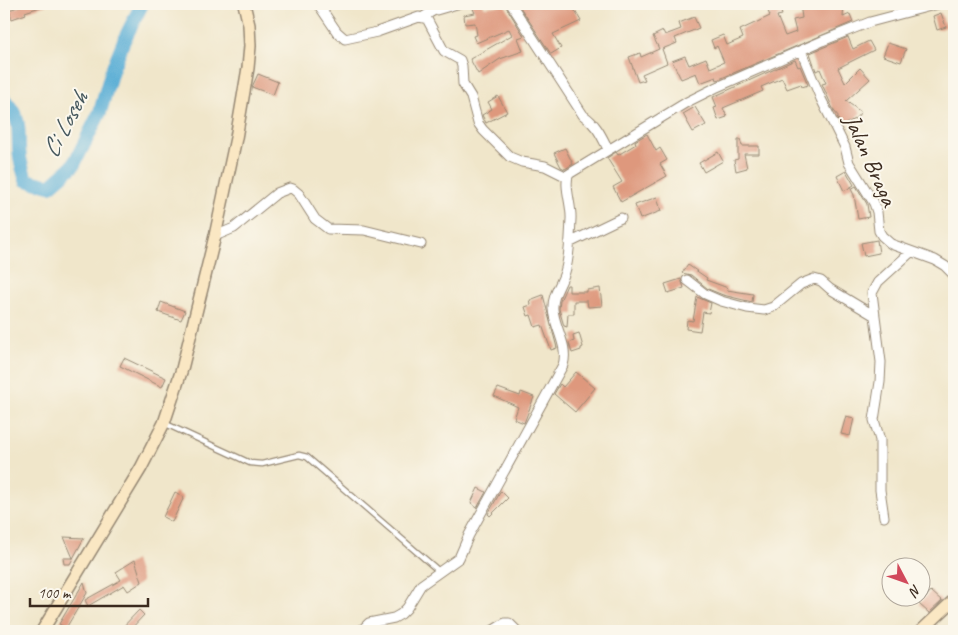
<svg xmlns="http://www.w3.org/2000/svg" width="958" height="635" font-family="Caveat,sans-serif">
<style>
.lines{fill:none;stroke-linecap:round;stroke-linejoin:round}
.river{stroke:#5aaed5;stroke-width:14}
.building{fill:#de987d}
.lane-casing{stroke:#968874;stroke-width:7}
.street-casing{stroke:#968874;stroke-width:11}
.secondary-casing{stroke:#968874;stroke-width:14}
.lane{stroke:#fff;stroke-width:4.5}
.street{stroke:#fff;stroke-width:9}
.secondary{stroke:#fae7c3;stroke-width:11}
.labels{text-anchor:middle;stroke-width:4;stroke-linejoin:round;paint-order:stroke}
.street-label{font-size:24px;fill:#3b2a1e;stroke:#fbf7ec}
.water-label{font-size:25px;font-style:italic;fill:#46585e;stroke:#fbf7ec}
</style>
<rect width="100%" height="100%" fill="#fbf7ec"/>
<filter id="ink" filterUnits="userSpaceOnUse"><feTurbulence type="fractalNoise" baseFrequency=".02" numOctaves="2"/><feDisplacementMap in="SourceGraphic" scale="10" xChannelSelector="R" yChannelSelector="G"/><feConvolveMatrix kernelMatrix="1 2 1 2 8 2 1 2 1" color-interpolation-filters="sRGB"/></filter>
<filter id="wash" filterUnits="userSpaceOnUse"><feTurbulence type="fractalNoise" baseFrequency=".0096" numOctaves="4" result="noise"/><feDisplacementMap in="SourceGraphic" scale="20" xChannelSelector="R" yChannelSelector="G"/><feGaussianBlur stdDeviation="1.12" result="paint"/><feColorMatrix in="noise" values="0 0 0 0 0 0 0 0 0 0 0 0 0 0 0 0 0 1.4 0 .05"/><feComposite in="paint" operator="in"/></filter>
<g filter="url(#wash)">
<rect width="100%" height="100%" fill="#f0e6ca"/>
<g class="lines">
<path class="river" d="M4,99C25,123 16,131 20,157C21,165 24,173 26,180L50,186L73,166L100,112L112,70L124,40L142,4"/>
</g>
<g id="blocks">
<path class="building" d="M26,4H46V5L25,12L26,14L12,19L9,10Z
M471,4H483L485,7L505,5L524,36L518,38L523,51L500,59L478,74L470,59L512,35L509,29L476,43L473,36L477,35L475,23L465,24L464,15L475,13Z
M518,4H575V11L581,21L553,34L561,48L551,54Z
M771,4H793V7L780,9L782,15L777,16L785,36L796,32L793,20L802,18L800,4H844L843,17L850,14L853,22L717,80L716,77L700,83L696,73L681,79L672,61L685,56L689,65L706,58L710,68L724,62L717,46L714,48L711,40L723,35L727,45L743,38L740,30L770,16L766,6Z
M941,13L946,27L937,30L933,16Z
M694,17L699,28L675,38L677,43L662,49L667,63L642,74L645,80L638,82L629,57L640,53L641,57L659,49L653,36L663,31L665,35L681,29L679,23Z
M848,37L853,49L869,41L874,50L838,68L845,83L860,68L870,79L846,101L861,112L856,118L842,126L837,117H839L834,111L822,84L826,83L820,69L816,71L810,53Z
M888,43L906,49L901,62L883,56Z
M795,60L798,67L800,66L808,85L802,87L801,84L787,89L782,78L761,87L763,91L723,108L727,117L718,120L714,108L717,107L713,97Z
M258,74L278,82L273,95L252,87Z
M498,96L507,112L486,123L482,115L492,109L488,102Z
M695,107L706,125L693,132L683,114Z
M647,134L656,151L660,148L667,160L660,164L667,176L621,202L613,187L622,182L607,158L616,152L618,155L636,144L635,141Z
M738,139H740L742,146H759V154H744L747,168L736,171L734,160L738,159Z
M565,148L573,164L565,169L561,167L554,153Z
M718,152L723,161L704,172L699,163Z
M846,171L854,185L844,191L837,176Z
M856,186L867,204L869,217L858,219L854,195L851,189Z
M657,197L661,211L640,219L635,205Z
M877,240L879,253L864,256L861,243Z
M688,265L707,278L706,280L728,288L727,290L753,294L752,302L723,295L708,289L691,275L682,273Z
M681,279L684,288L668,293L665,284Z
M567,285H569V292H587V290L600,288L602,306L588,307L587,301H574V314H568L567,327L564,326L559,309L560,301Z
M543,295L557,348L551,350L542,325L535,327L531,315L528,316L525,307L531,305L530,300Z
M697,297L711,303L709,313L703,312L700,331L686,329L687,320L693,321Z
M161,302L185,311L181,320L158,312Z
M579,333L583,347L581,348V350L572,353L569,343L574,341L573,335Z
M124,358L166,378L162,387L120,366Z
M576,372L595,388L575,412L554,394L560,384L563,387Z
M498,388L520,396L521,392L534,397L524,423L514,419L518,407L494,396Z
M846,416L854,418L850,436L841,434Z
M478,488L486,492L477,508L471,503Z
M501,491L508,498L490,516L488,514Z
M175,492L184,497L172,522L163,517Z
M64,537L84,538L70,564H64L63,558H73Z
M135,560L142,582L128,591L124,585L88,606L85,600L121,580L116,572Z
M84,582L87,593L66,628L59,624Z
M931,591L942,601L929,613L919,604Z
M139,610L144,615L129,631H119Z"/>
</g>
</g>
<g filter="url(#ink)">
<use href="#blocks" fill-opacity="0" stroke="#968874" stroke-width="1"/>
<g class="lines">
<defs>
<path id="lane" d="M166,424L250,463L262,464L299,455L307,457L440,572"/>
<path id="street" d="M318,4L337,32L345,39L377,32L419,17L427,19L444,51L460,60L462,66L463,84L471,97L478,123L483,130L510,157L522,162L545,166L567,177
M511,4L583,115C597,125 601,135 608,149
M423,17L433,11L457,4
M801,51L821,99L845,147L849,163L874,203L877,212L879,231L882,236L891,244L935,260L945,266L954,275
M215,236L234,228L277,193L290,188L293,189L299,194L315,219L328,229L364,230L421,244
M569,243L621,218
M687,280L705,294L721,301L747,308L764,310L773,307L801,284L814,279L821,281L830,289L875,316
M884,517L880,490V440L874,420L880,382L881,362L872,293L878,282L911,252
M361,631L369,623L394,618L401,614L407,608L421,585L459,558L469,535L563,365C569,346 554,327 553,309C552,295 561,285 565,272C570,256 570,236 571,219C572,205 563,184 569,174L687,102L715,88L822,41L870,22L938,4
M492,631L505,623H509L517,631"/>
<path id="secondary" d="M42,631L141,468L164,423L182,369L215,236L236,138L248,68L250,46L249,25L244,4
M921,631L954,600"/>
</defs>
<use href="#lane" class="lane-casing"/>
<use href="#street" class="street-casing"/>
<use href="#secondary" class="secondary-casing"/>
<use href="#lane" class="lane"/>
<use href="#street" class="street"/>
<use href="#secondary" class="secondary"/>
</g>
</g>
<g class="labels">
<g class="street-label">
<text transform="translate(871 160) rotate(66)" y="8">Jalan Braga</text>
</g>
<g class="water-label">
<text transform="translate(64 124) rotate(-62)" y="9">Ci Loseh</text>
</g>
</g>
<rect width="958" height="635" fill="none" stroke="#fbf7ec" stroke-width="20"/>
<g transform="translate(906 582) rotate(131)"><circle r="24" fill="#fbf7ec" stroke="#aea59a"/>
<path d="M0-4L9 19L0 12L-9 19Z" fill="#d1495b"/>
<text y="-8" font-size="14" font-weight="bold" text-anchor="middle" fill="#3b2a1e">N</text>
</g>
<path d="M30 598v8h118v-8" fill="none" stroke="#3b2a1e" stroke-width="2.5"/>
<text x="38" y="598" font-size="15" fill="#3b2a1e" stroke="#fbf7ec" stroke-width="4" paint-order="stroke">100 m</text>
</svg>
